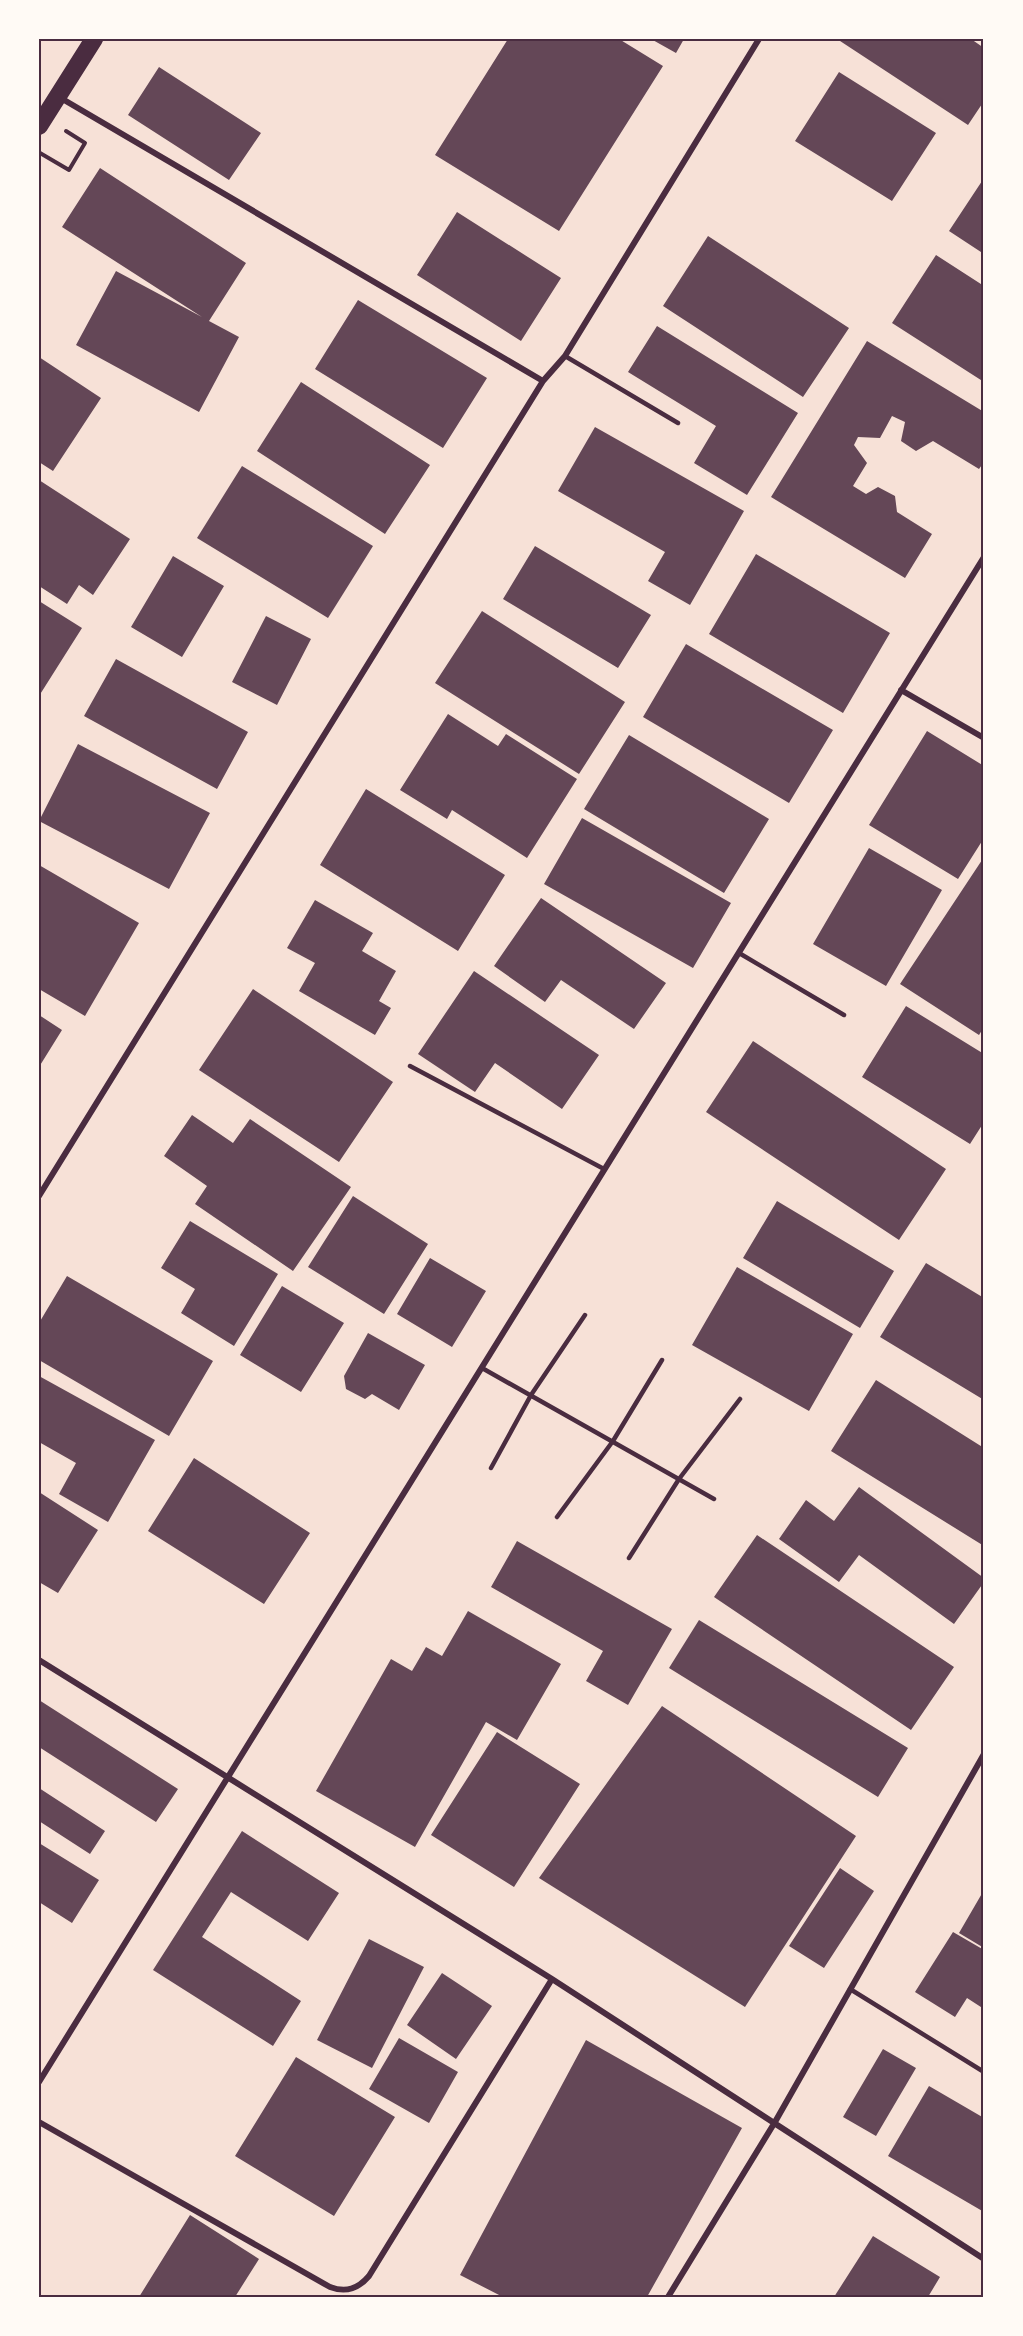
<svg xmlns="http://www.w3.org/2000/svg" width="1023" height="2336" font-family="Ubuntu,sans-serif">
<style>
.building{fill:#644757}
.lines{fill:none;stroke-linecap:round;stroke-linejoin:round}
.path{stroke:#4a2c40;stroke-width:4}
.service{stroke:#4a2c40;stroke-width:4.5}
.minor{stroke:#4a2c40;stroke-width:6}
.motorway{stroke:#4a2c40;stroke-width:18}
.neatline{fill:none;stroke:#4a2c40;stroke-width:2}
</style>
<rect width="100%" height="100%" fill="#f7e1d7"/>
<path class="building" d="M508,39H619L663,66L559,231L435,155Z
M651,39H684L676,53Z
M837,39H971L984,48V101L968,125Z
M159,67L261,133L229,180L128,115Z
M839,72L936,133L892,201L795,141Z
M100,168L246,263L209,321L239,337L199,412L76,345L116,271L202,317L62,227Z
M984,178V254L949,231Z
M457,212L561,278L521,341L417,275Z
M708,236L849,328L803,397L663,306Z
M936,255L984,286V382L892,323Z
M358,300L487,378L443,448L315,369Z
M657,326L798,413L747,495L694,463L716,426L628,372Z
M867,341L984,412V462L979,469L933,441L916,451L901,441L905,422L892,416L880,438L858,437L854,445L867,463L853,486L866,494L878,487L895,496L897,512L932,534L905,578L771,497Z
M39,357L101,398L53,471L39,462Z
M301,382L430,465L385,534L257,451Z
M595,427L744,511L690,605L648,581L665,552L558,491Z
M242,466L373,546L328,618L197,538Z
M39,480L130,539L93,595L79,585L67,604L39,586Z
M535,546L651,615L618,668L503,599Z
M756,554L890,633L843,713L709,634Z
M173,556L224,586L182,657L131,627Z
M39,601L82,628L39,696Z
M482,611L625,702L579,774L435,683Z
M266,616L311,639L277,705L232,682Z
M686,644L833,730L789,803L643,717Z
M116,659L248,732L217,789L84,716Z
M448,714L498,746L506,734L577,779L527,858L452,810L447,819L400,790Z
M927,731L984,766V838L958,879L869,825Z
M629,735L769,819L724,893L584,809Z
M78,744L210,813L169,889L39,821Z
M366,789L505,875L458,951L320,865Z
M582,818L731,903L693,968L544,884Z
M869,848L942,890L886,986L813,944Z
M984,857V1027L979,1035L900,984Z
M39,865L139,923L85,1016L39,989Z
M541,898L666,983L634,1029L561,980L545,1002L494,966Z
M315,900L373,933L362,951L396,971L379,1001L391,1008L375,1035L299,991L315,963L287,948Z
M474,971L599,1055L562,1109L495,1063L475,1092L418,1054Z
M253,989L393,1082L339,1162L199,1070Z
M906,1006L984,1054V1122L970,1144L862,1077Z
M39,1015L62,1030L39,1067Z
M753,1041L946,1169L899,1240L706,1112Z
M192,1115L233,1143L250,1119L351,1187L293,1271L195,1204L207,1186L164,1156Z
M353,1196L428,1244L384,1314L308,1267Z
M777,1201L894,1271L860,1328L743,1258Z
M190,1221L278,1274L234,1346L181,1313L195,1289L161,1268Z
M430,1258L486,1291L452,1347L397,1314Z
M926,1263L984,1298V1400L880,1337Z
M737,1267L853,1334L809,1411L692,1345Z
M67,1276L213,1361L169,1436L39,1360V1323Z
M282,1286L344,1323L301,1392L240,1355Z
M368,1333L425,1365L399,1410L372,1394L365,1399L346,1389L344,1376Z
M39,1376L155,1440L108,1522L59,1494L76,1463L39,1442Z
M876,1380L984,1448V1546L831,1451Z
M194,1458L310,1533L264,1604L148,1531Z
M859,1487L984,1578V1582L954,1624L859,1555L839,1582L779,1539L806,1500L834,1521Z
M39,1492L98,1530L58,1593L39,1582Z
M757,1535L954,1667L911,1730L714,1597Z
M517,1541L672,1629L628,1705L586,1681L603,1651L491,1587Z
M468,1611L561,1664L517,1740L486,1722L415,1847L316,1791L391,1659L412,1671L426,1647L442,1656Z
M699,1620L908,1748L878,1797L669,1668Z
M39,1700L178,1789L156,1822L39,1747Z
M662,1706L856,1836L745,2007L539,1878Z
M497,1732L580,1784L514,1887L431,1835Z
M39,1788L105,1831L90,1854L39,1821Z
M242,1831L339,1893L308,1941L231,1892L202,1937L301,2001L273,2046L153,1970Z
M39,1843L99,1880L72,1923L39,1902Z
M840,1868L874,1891L824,1968L789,1946Z
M984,1890V1948L959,1933Z
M953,1932L984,1950V2009L967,1998L955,2017L915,1992Z
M369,1939L424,1967L372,2068L317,2040Z
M442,1973L492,2006L456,2059L407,2025Z
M399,2038L458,2072L429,2123L369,2089Z
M586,2040L742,2128L647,2297H503L460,2275Z
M883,2049L916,2068L876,2136L843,2117Z
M296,2057L395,2117L334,2216L235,2156Z
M929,2086L984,2118V2212L888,2156Z
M190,2215L259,2259L235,2297H139Z
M873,2236L940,2277L928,2297H834Z"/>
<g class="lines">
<path class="path" d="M40,153L69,170L85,143L66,131"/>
<path class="service" d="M565,356L678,423
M739,953L844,1015
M410,1066L604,1169
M482,1368L714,1499
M491,1468L531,1395L585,1315
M557,1517L613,1441L662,1360
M629,1558L679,1479L740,1399
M850,1989L984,2072"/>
<path class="minor" d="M59,97L543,381
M901,690L984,738
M39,1196L543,381L565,356L759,39
M39,1660L552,1979L984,2259
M39,2082L984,557
M39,2122L330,2287C346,2293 358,2289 369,2276L552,1979
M668,2297L775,2122L984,1754"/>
<path class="motorway" d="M39,126L94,39"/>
</g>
<rect width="1023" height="2336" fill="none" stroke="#fffaf5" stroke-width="81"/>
<rect x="40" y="40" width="942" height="2256" class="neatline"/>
</svg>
